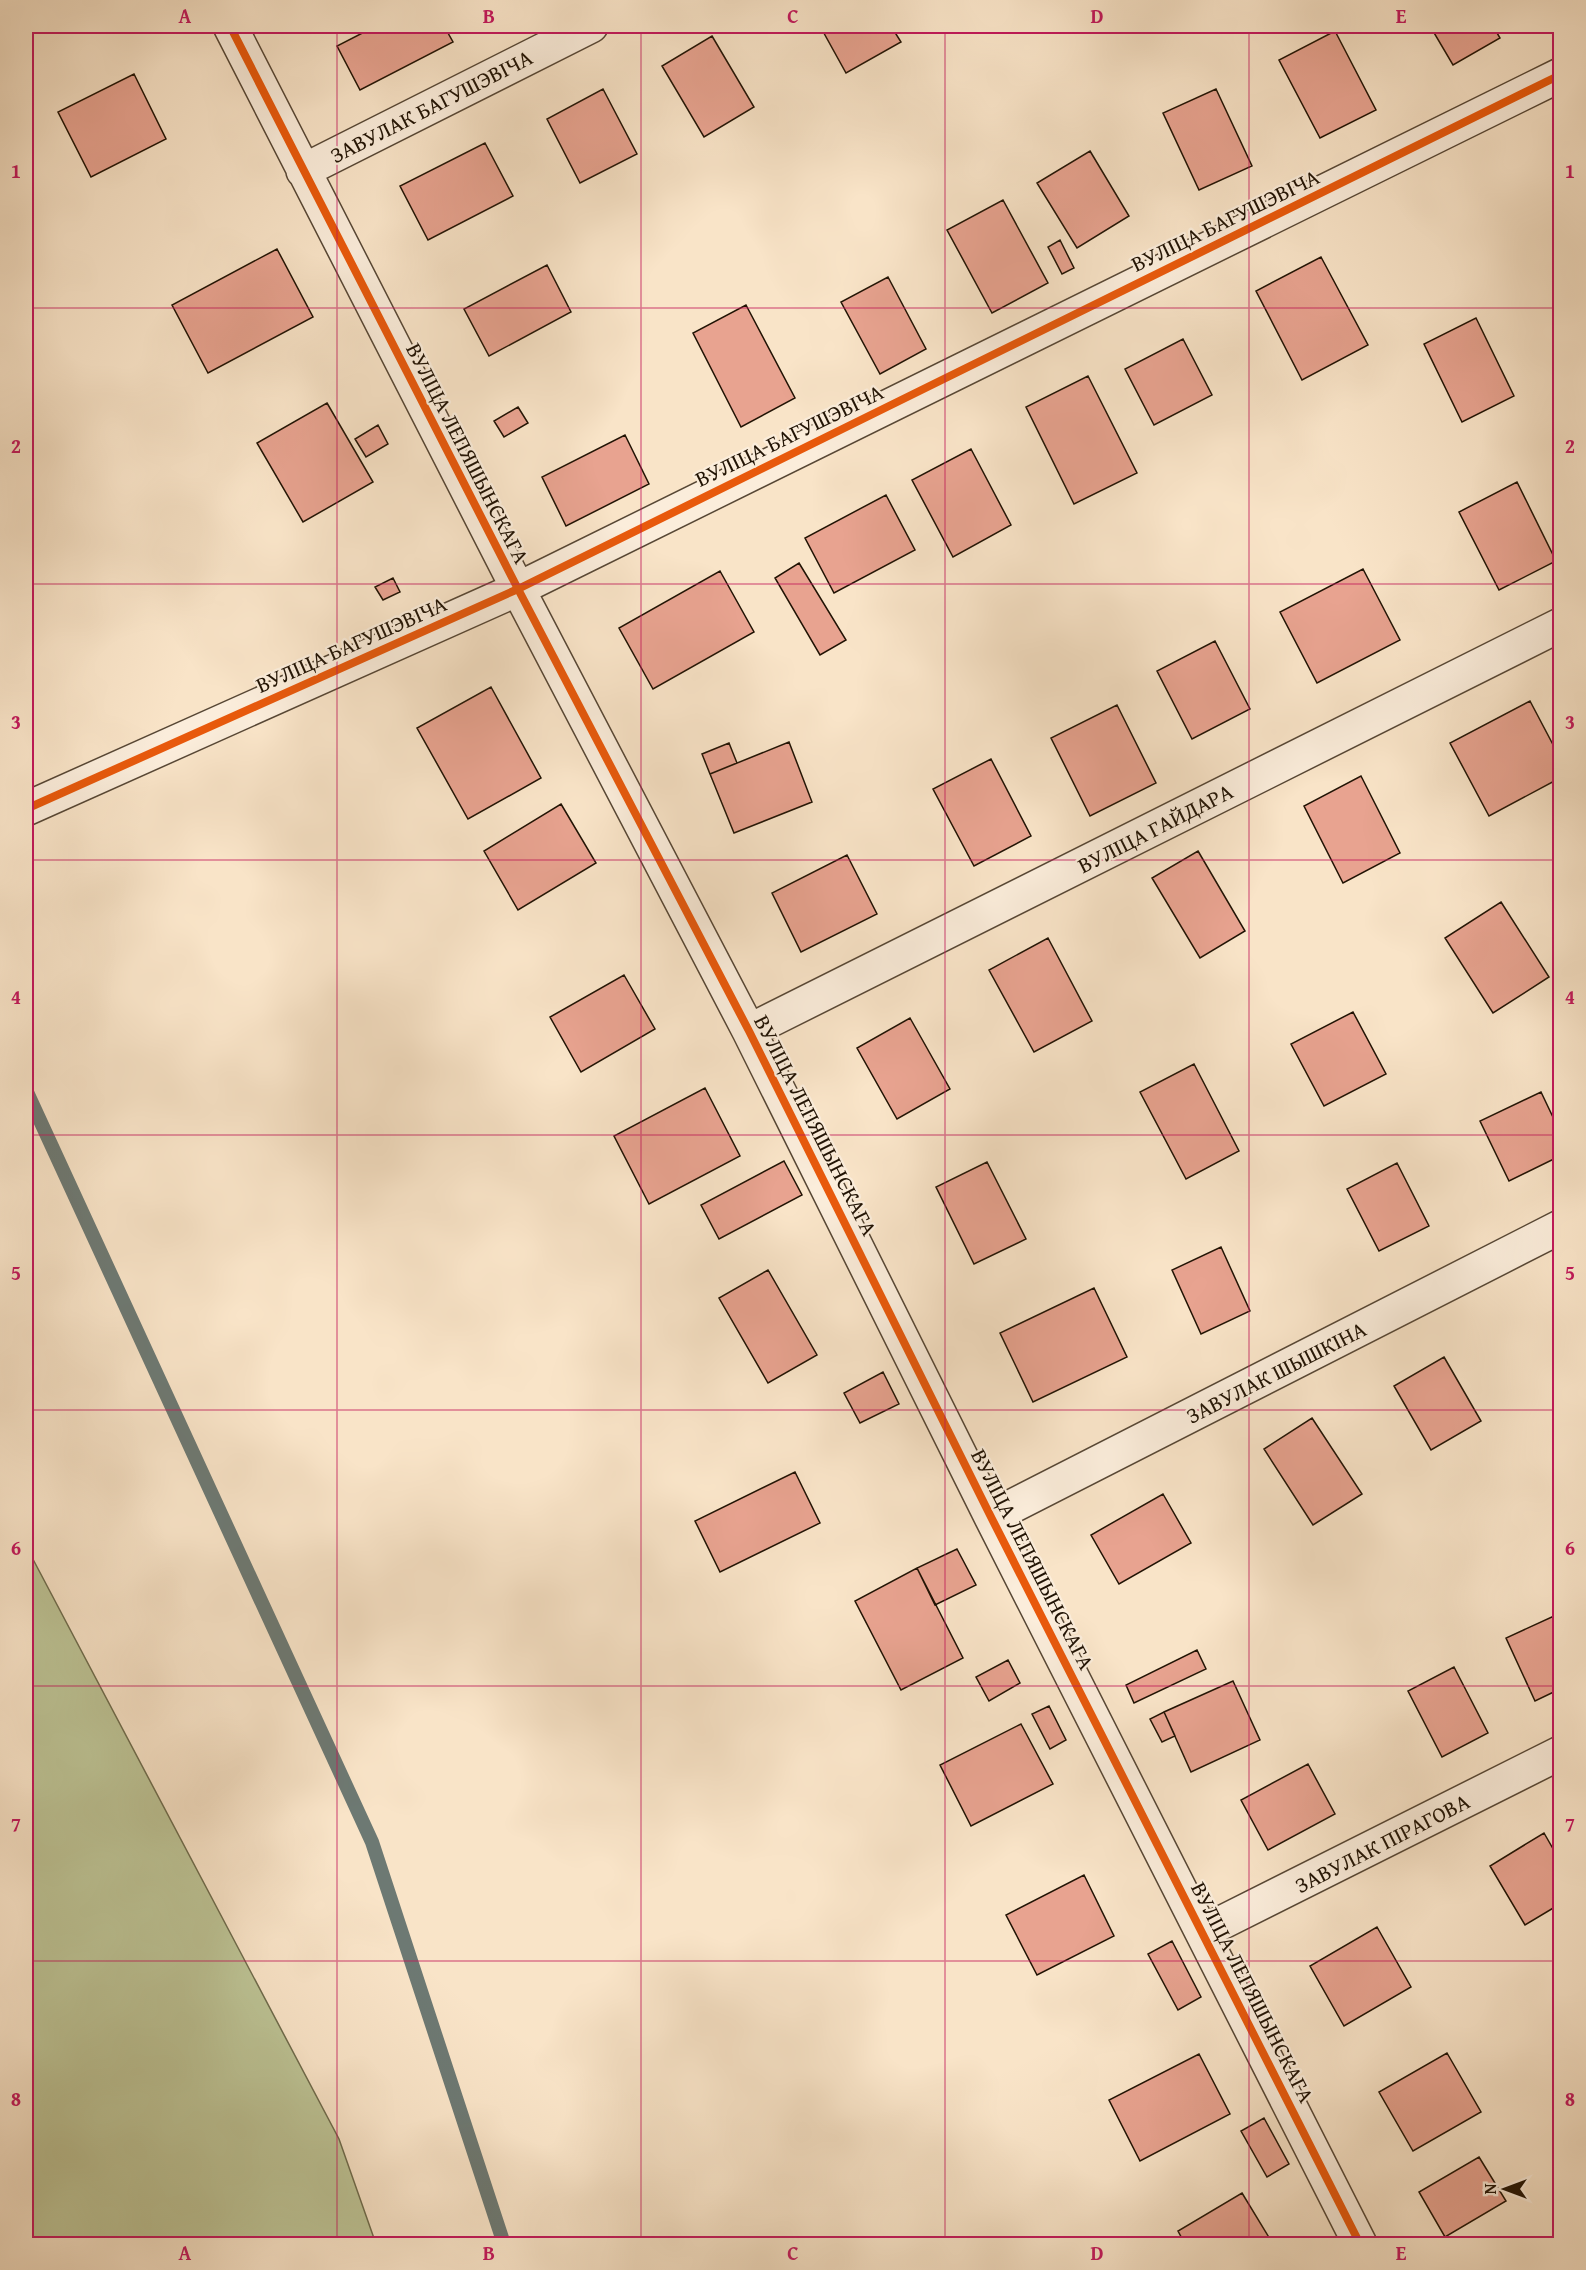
<svg xmlns="http://www.w3.org/2000/svg" width="1586" height="2270" font-family="'Gentium Book Plus',serif">
<style>
.green{fill:#bdc496;stroke:#6f6c4d;stroke-width:1.5}
.lines{fill:none;stroke-linecap:round;stroke-linejoin:round}
.stream{stroke:#6d7973;stroke-width:14}
.building{fill:#e8a390;stroke:#211304;stroke-width:1.5}
.minor-casing{stroke:#574735;stroke-width:36}
.minor{stroke:#fbeddb;stroke-width:33}
.cycleway-casing{stroke:#fbeddb;stroke-width:11}
.cycleway{stroke:#e8590c;stroke-width:8}
.grid{fill:none;stroke:#c2185b;stroke-width:1.5;stroke-opacity:0.55}
.labels{text-anchor:middle;stroke-width:4.5;stroke-linejoin:round;paint-order:stroke}
.street-label{font-size:22px;fill:#211304;stroke:#fbeddb}
.neatline{fill:none;stroke:#c2185b;stroke-width:2}
.grid-label{font-size:20px;text-anchor:middle;font-weight:bold;fill:#c2185b}
</style>
<rect width="100%" height="100%" fill="#f9e4c8"/>
<filter id="stains"><feTurbulence type="fractalNoise" baseFrequency=".00333" numOctaves="4"/><feColorMatrix values="0 0 0 0 .2 0 0 0 0 .09 0 0 0 0 .02 0 0 0 .5 -.17"/></filter>
<radialGradient id="worn" r=".72"><stop offset=".6" stop-color="#630" stop-opacity="0"/><stop offset="1" stop-color="#630" stop-opacity=".3"/></radialGradient>
<path class="green" d="M26,1546L339,2139L376,2244H26Z"/>
<g class="lines">
<path class="stream" d="M26,1090L372,1842L504,2244"/>
</g>
<path class="building" d="M376,26H444L453,42L360,90L337,46Z
M820,26H891L901,42L846,73Z
M1430,26H1493L1500,38L1453,65Z
M1335,31L1376,110L1320,138L1279,60Z
M712,36L754,107L704,137L662,66Z
M134,74L166,139L91,177L58,112Z
M603,89L637,154L580,183L547,119Z
M1216,89L1252,166L1199,190L1163,113Z
M485,143L513,196L428,240L400,186Z
M1090,151L1129,216L1077,248L1037,183Z
M1003,200L1048,283L992,313L947,230Z
M1060,240L1074,268L1062,274L1048,247Z
M277,249L313,317L208,373L172,305Z
M1321,257L1368,345L1302,380L1256,291Z
M547,265L571,312L489,356L464,309Z
M888,277L926,349L880,374L841,302Z
M746,305L795,398L741,427L693,333Z
M1476,318L1514,396L1462,422L1424,344Z
M1183,339L1212,395L1154,425L1125,369Z
M1088,376L1137,473L1074,504L1026,407Z
M327,403L373,482L303,522L257,443Z
M518,407L528,423L504,437L494,421Z
M378,425L388,444L366,457L355,439Z
M625,435L649,484L566,526L542,477Z
M971,449L1011,525L953,557L912,480Z
M1517,482L1556,561L1499,590L1459,512Z
M886,495L915,550L834,593L805,538Z
M799,563L846,640L820,655L775,578Z
M1363,569L1400,640L1317,683L1280,612Z
M720,571L754,632L653,689L619,628Z
M393,578L400,592L383,600L375,587Z
M1215,641L1250,709L1192,739L1157,671Z
M491,687L541,778L468,819L417,728Z
M1530,701L1560,758V778L1489,816L1450,743Z
M1117,705L1156,783L1090,816L1051,738Z
M789,742L812,802L734,833L710,774Z
M729,743L737,763L710,774L702,754Z
M991,759L1031,836L974,866L933,789Z
M1361,776L1400,853L1343,883L1304,806Z
M561,804L596,863L518,910L484,851Z
M1198,851L1245,931L1200,958L1152,878Z
M847,855L877,914L801,952L772,893Z
M1501,902L1549,977L1493,1013L1445,938Z
M1048,938L1092,1021L1034,1052L989,970Z
M624,975L655,1029L581,1072L550,1017Z
M1353,1012L1386,1074L1324,1106L1291,1044Z
M910,1018L950,1089L897,1119L857,1048Z
M1194,1064L1239,1151L1186,1179L1140,1092Z
M705,1088L740,1156L649,1204L614,1136Z
M1541,1092L1560,1132V1156L1509,1181L1480,1121Z
M784,1161L802,1195L719,1239L701,1205Z
M987,1162L1026,1239L974,1264L936,1187Z
M1397,1163L1429,1226L1379,1251L1347,1189Z
M1221,1247L1250,1311L1201,1334L1172,1270Z
M768,1270L817,1355L768,1383L719,1298Z
M1094,1288L1127,1357L1033,1402L1000,1333Z
M1444,1357L1481,1421L1431,1450L1394,1386Z
M883,1372L899,1404L860,1423L844,1393Z
M1312,1418L1362,1494L1313,1525L1264,1449Z
M795,1472L820,1523L720,1572L695,1521Z
M1163,1494L1191,1543L1119,1584L1091,1535Z
M957,1549L976,1585L935,1605L917,1568Z
M917,1568L963,1658L901,1690L855,1601Z
M1554,1616L1560,1630V1689L1535,1701L1506,1638Z
M1197,1650L1206,1669L1134,1703L1126,1685Z
M1008,1660L1020,1683L989,1701L976,1677Z
M1454,1667L1488,1733L1442,1757L1408,1691Z
M1233,1681L1260,1740L1191,1772L1164,1712Z
M1049,1706L1066,1740L1050,1749L1032,1714Z
M1164,1712L1175,1736L1162,1742L1150,1719Z
M1021,1724L1053,1784L971,1826L940,1765Z
M1308,1764L1335,1814L1268,1850L1241,1800Z
M1544,1833L1560,1861V1904L1525,1925L1490,1866Z
M1084,1875L1114,1936L1037,1975L1006,1915Z
M1377,1927L1411,1987L1344,2026L1310,1966Z
M1172,1941L1201,1997L1178,2010L1148,1954Z
M1447,2053L1481,2112L1413,2151L1379,2092Z
M1199,2054L1230,2114L1140,2161L1109,2100Z
M1264,2118L1289,2164L1267,2177L1241,2131Z
M1479,2157L1506,2201L1445,2237L1419,2192Z
M1242,2193L1273,2244H1185L1178,2231Z"/>
<g class="lines">
<defs>
<path id="minor" d="M230,26L518,589L749,1031L991,1517L1360,2244
M303,171L591,26
M26,809L518,589L1560,75
M749,1031L1560,625
M991,1517L1560,1227
M1203,1932L1560,1753"/>
</defs>
<use href="#minor" class="minor-casing"/>
<use href="#minor" class="minor"/>
<defs>
<path id="cycleway" d="M230,26L518,589L749,1031L991,1517L1360,2244
M26,809L518,589L1560,75"/>
</defs>
<use href="#cycleway" class="cycleway-casing"/>
<use href="#cycleway" class="cycleway"/>
</g>
<path class="grid" d="M337,26V2244M641,26V2244M945,26V2244M1249,26V2244M26,308H1560M26,584H1560M26,860H1560M26,1135H1560M26,1410H1560M26,1686H1560M26,1961H1560"/>
<g class="labels">
<g class="street-label">
<text transform="translate(431 106) rotate(-27)" y="8">ЗАВУЛАК БАГУШЭВІЧА</text>
<text transform="translate(1225 220) rotate(-26)" y="8">ВУЛІЦА БАГУШЭВІЧА</text>
<text transform="translate(789 435) rotate(-26)" y="8">ВУЛІЦА БАГУШЭВІЧА</text>
<text transform="translate(468 453) rotate(63)" y="8">ВУЛІЦА ЛЕПЯШЫНСКАГА</text>
<text transform="translate(351 644) rotate(-24)" y="8">ВУЛІЦА БАГУШЭВІЧА</text>
<text transform="translate(1155 828) rotate(-27)" y="8">ВУЛІЦА ГАЙДАРА</text>
<text transform="translate(816 1125) rotate(63)" y="8">ВУЛІЦА ЛЕПЯШЫНСКАГА</text>
<text transform="translate(1276 1372) rotate(-27)" y="8">ЗАВУЛАК ШЫШКІНА</text>
<text transform="translate(1033 1559) rotate(63)" y="8">ВУЛІЦА ЛЕПЯШЫНСКАГА</text>
<text transform="translate(1382 1843) rotate(-27)" y="8">ЗАВУЛАК ПІРАГОВА</text>
<text transform="translate(1253 1992) rotate(63)" y="8">ВУЛІЦА ЛЕПЯШЫНСКАГА</text>
</g>
</g>
<rect width="1586" height="2270" fill="none" stroke="#f9e4c8" stroke-width="66"/>
<g transform="translate(1505 2189) rotate(270)" stroke="#fbeddb" stroke-width="4.5" paint-order="stroke">
<path d="M0-4.5L10 22L0 15L-10 22Z" fill="#211304"/>
<text y="-9" font-size="16" font-weight="bold" text-anchor="middle" fill="#211304">N</text>
</g>
<rect x="33" y="33" width="1520" height="2204" class="neatline"/>
<g class="grid-label">
<text x="185" y="23">A</text>
<text x="489" y="23">B</text>
<text x="793" y="23">C</text>
<text x="1097" y="23">D</text>
<text x="1401" y="23">E</text>
<text x="16" y="178">1</text>
<text x="1570" y="178">1</text>
<text x="16" y="453">2</text>
<text x="1570" y="453">2</text>
<text x="16" y="729">3</text>
<text x="1570" y="729">3</text>
<text x="16" y="1004">4</text>
<text x="1570" y="1004">4</text>
<text x="16" y="1280">5</text>
<text x="1570" y="1280">5</text>
<text x="16" y="1555">6</text>
<text x="1570" y="1555">6</text>
<text x="16" y="1831">7</text>
<text x="1570" y="1831">7</text>
<text x="16" y="2106">8</text>
<text x="1570" y="2106">8</text>
<text x="185" y="2260">A</text>
<text x="489" y="2260">B</text>
<text x="793" y="2260">C</text>
<text x="1097" y="2260">D</text>
<text x="1401" y="2260">E</text>
</g>
<rect width="100%" height="100%" filter="url(#stains)"/>
<rect width="100%" height="100%" fill="url(#worn)"/>
</svg>
